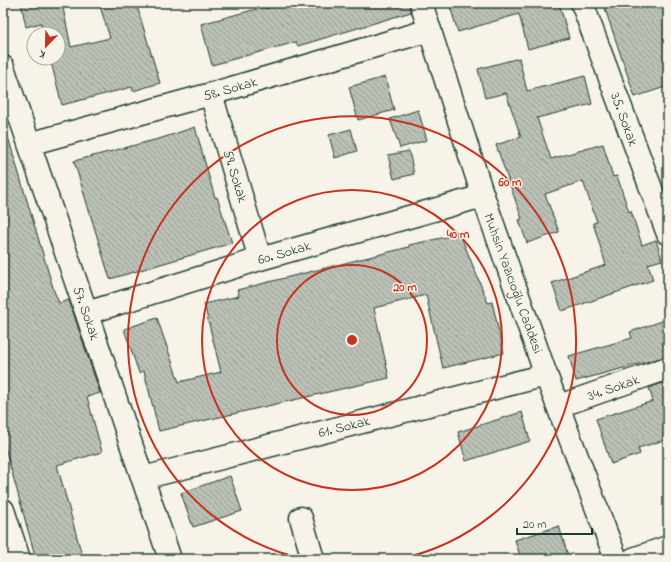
<svg xmlns="http://www.w3.org/2000/svg" width="671" height="562" font-family="'Indie Flower',sans-serif">
<style>
.building{fill:url(#building-back-hatch);stroke:#1f3d34}
.lines{fill:none;stroke-linecap:round;stroke-linejoin:round}
.minor-casing{stroke:#1f3d34;stroke-width:25}
.major-casing{stroke:#1f3d34;stroke-width:25}
.minor{stroke:#f7f3e8;stroke-width:22}
.major{stroke:#f7f3e8;stroke-width:22}
.ring{fill:none;stroke:#c8321e;stroke-width:2}
.labels{text-anchor:middle;stroke-width:3;stroke-linejoin:round;paint-order:stroke}
.street-label{font-size:14px;fill:#1f3d34;stroke:#f7f3e8}
.centre{fill:#c8321e;stroke:#f7f3e8;stroke-width:2}
.ring-label{font-size:12px;text-anchor:middle;font-weight:bold;fill:#c8321e;stroke:#f7f3e8;stroke-width:3;stroke-linejoin:round;paint-order:stroke}
</style>
<defs>
<pattern id="building-back-hatch" width="6" height="6" patternUnits="userSpaceOnUse"><rect width="6" height="6" fill="#bbc1b6"/><path d="M-1 5l2 2M0 0l6 6M5-1l2 2" fill="none" stroke="#979e95"/></pattern>
</defs>
<rect width="100%" height="100%" fill="#f7f3e8"/>
<filter id="ink" filterUnits="userSpaceOnUse"><feTurbulence type="fractalNoise" baseFrequency=".025" numOctaves="2"/><feDisplacementMap in="SourceGraphic" scale="8" xChannelSelector="R" yChannelSelector="G"/><feConvolveMatrix kernelMatrix="1 2 1 2 8 2 1 2 1" color-interpolation-filters="sRGB"/></filter>
<g filter="url(#ink)">
<path class="building" d="M21,3H62L71,47L110,38L99,3H136L160,83L133,91L132,87L62,105L50,58H58V34H44L41,23L26,27Z
M286,3H409L411,12L298,46L296,42L212,65L201,24L264,7L265,9Z
M449,3H559L569,38L528,49L519,14L458,32Z
M603,3H668V86L635,97Z
M519,58L527,91L585,76L592,104L537,118L551,159L603,144L613,177L617,176L629,212L631,211L642,245L656,240L662,260L648,264L653,280L562,311L552,283L606,265L593,223L597,222L583,181L545,194L559,232L527,243L519,220L522,219L496,145L521,137L506,93L485,98L478,69Z
M385,77L394,110L358,120L349,87Z
M418,110L427,140L400,148L390,119Z
M195,127L215,198L217,197L232,243L110,279L74,161L162,138Z
M351,129L357,151L335,158L329,135Z
M8,137L54,291L59,303L69,300L100,393L87,397L102,452L57,465L83,559H36L3,440V138Z
M409,151L414,174L394,179L388,155Z
M460,234L488,303L492,302L504,353L443,368L426,295L374,308L389,378L159,431L144,371L139,373L124,329L157,318L179,382L221,372L204,304L239,296L237,290L409,247V245Z
M668,319V356L576,381L569,356L632,338L630,332Z
M668,381V439L638,448L640,454L611,464L596,419L653,401L649,388Z
M522,412L530,441L466,461L458,432Z
M230,476L242,511L193,527L181,493Z
M559,526L569,559H521L515,540Z"/>
<g class="lines">
<defs>
<path id="minor" d="M582,3L668,234
M3,67L170,559
M211,94L260,259
M29,144L211,94L430,30
M87,313L260,259L483,196
M559,406L668,368
M143,478L546,375
M3,510L19,559
M301,518L313,559
M633,559L668,547"/>
<path id="major" d="M421,3L483,196L546,375L616,559"/>
</defs>
<use href="#minor" class="minor-casing"/>
<use href="#major" class="major-casing"/>
<use href="#minor" class="minor"/>
<use href="#major" class="major"/>
</g>
</g>
<g class="ring">
<circle cx="352" cy="340" r="75"/>
<circle cx="352" cy="340" r="150"/>
<path d="M304 559A224 224 0 1 1 400 559"/>
</g>
<g class="labels">
<g class="street-label">
<text transform="translate(230 88) rotate(-16)" y="5">58. Sokak</text>
<text transform="translate(625 119) rotate(70)" y="5">35. Sokak</text>
<text transform="translate(236 176) rotate(73)" y="5">59. Sokak</text>
<text transform="translate(284 252) rotate(-16)" y="5">60. Sokak</text>
<text transform="translate(514 283) rotate(70)" y="5">Muhsin Yazıcıoğlu Caddesi</text>
<text transform="translate(87 313) rotate(71)" y="5">57. Sokak</text>
<text transform="translate(613 387) rotate(-19)" y="5">34. Sokak</text>
<text transform="translate(344 426) rotate(-14)" y="5">61. Sokak</text>
</g>
</g>
<circle cx="352" cy="340" r="6" class="centre"/>
<g class="ring-label">
<text x="510" y="186">60 m</text>
<text x="458" y="238">40 m</text>
<text x="405" y="291">20 m</text>
</g>
<rect width="671" height="562" fill="none" stroke="#f7f3e8" stroke-width="16"/>
<rect x="8" y="8" width="655" height="546" fill="none" stroke="#1f3d34" stroke-width="1.5" filter="url(#ink)"/>
<g transform="translate(46 46) rotate(203)"><circle r="19" fill="#f7f3e8" stroke="#a1aaa0"/>
<path d="M0-3L7 15L0 10L-7 15Z" fill="#c8321e"/>
<text y="-6" font-size="11" font-weight="bold" text-anchor="middle" fill="#1f3d34">K</text>
</g>
<path d="M517 528v6h75v-6" fill="none" stroke="#1f3d34" stroke-width="2"/>
<text x="523" y="528" font-size="12" fill="#1f3d34" stroke="#f7f3e8" stroke-width="3" paint-order="stroke">20 m</text>
</svg>
